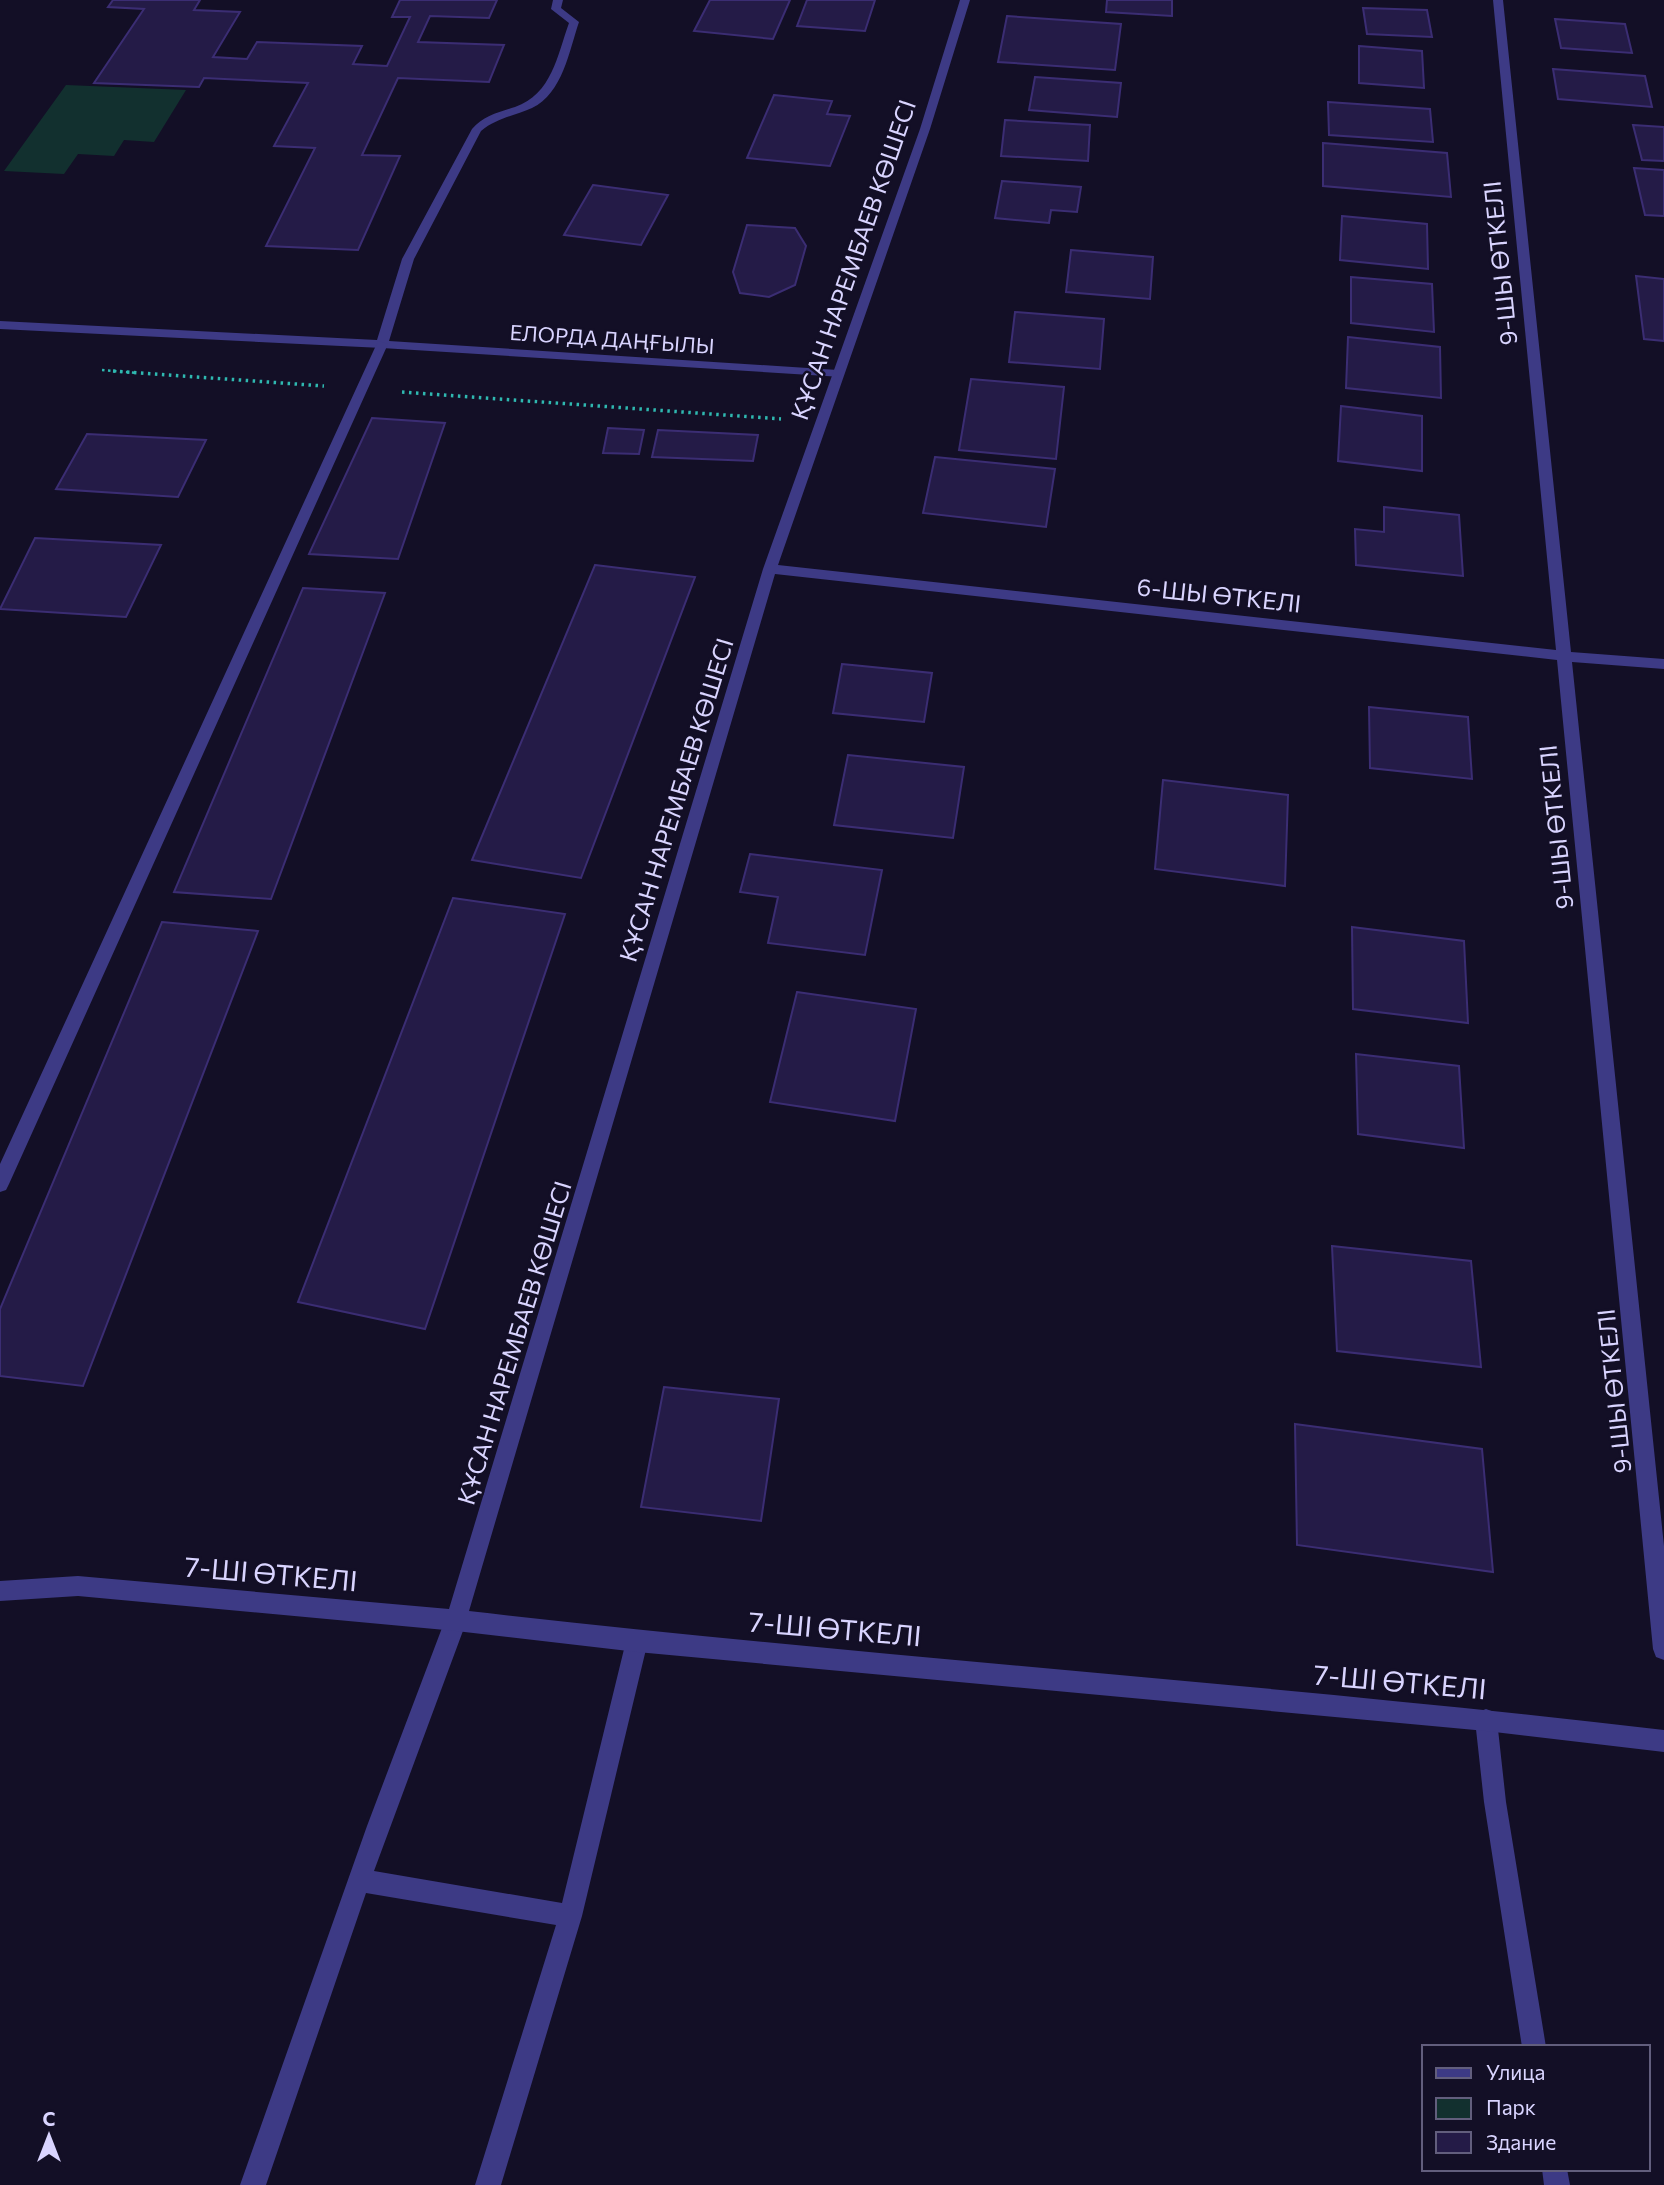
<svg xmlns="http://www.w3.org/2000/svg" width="1664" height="2185" font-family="Commissioner,sans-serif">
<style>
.green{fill:#12302f}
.building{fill:#241b47;stroke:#3b2d73;stroke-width:2}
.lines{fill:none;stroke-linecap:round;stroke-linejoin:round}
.path-far1{stroke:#2fb8b0;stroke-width:2.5;stroke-dasharray:2.5 3.5;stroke-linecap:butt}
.path{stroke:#2fb8b0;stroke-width:3.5;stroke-dasharray:2.5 4.5;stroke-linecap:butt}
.service{fill:#3d3a85;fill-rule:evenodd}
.minor{fill:#3d3a85;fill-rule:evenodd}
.labels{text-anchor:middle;stroke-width:5;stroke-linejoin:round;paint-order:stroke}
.far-street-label{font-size:21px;fill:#d9d4ff;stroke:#130f26}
.street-label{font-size:24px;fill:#d9d4ff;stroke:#130f26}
.near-street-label{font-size:28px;fill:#d9d4ff;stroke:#130f26}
</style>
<rect width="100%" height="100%" fill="#130f26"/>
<path class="green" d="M66,85L186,90L154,142L124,140L114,156L78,154L64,174L4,171Z"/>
<path class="building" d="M113,0H200L194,10L240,12L213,57L247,59L257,42L362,46L353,64L387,66L410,17H392L400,0H497L489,18L430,16L418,42L504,45L489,82L398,78L362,155L400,156L358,250L266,246L315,148L274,146L308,83L204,78L199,87L94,83L144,9L108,7Z
M710,0H790L773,39L694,31Z
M807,0H875L865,31L797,26Z
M1107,0H1172V16L1106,12Z
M1363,8L1427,10L1432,37L1367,34Z
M1007,16L1121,24L1115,70L998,62Z
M1555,19L1625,24L1632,53L1561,48Z
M1359,46L1422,51L1424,88L1359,83Z
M1553,69L1645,76L1652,107L1558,99Z
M1035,77L1121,83L1117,117L1029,110Z
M774,95L832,101L827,114L850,116L830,166L747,158Z
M1328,102L1430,109L1433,142L1329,135Z
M1005,120L1090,125L1088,161L1001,156Z
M1633,125L1664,127V161L1642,160Z
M1323,143L1447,153L1451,197L1323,186Z
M1634,168L1664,170V216L1645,215Z
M1002,181L1081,187L1077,212L1051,210L1049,223L995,218Z
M593,185L668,195L641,245L564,235Z
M1342,216L1427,224L1428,269L1340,260Z
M747,225L795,228L806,246L795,285L769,297L740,293L733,272Z
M1071,250L1153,257L1150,299L1066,292Z
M1636,276L1664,279V341L1644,339Z
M1351,277L1432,284L1434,332L1351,323Z
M1015,312L1104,319L1100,369L1009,362Z
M1348,337L1440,347L1441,398L1346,388Z
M971,379L1064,387L1056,459L959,450Z
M1341,406L1422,416V471L1338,461Z
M372,418L445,423L398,559L309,554Z
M608,428L644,430L639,454L603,453Z
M658,430L758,435L753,461L652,457Z
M87,434L206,440L178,497L56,489Z
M935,457L1055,469L1046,527L923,513Z
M1384,507L1459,515L1463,576L1356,565L1355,529L1384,532Z
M35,538L161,545L126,617L0,609Z
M595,565L695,577L581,878L472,860Z
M303,588L385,593L271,899L174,892Z
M842,664L932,673L924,722L833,713Z
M1369,707L1468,717L1472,779L1370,768Z
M848,755L964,767L953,838L834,825Z
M1163,780L1288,795L1285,886L1155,869Z
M750,854L882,870L865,955L768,943L778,897L740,892Z
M453,898L565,914L425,1329L298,1302Z
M162,922L258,931L83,1386L0,1376V1309Z
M1352,927L1464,941L1468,1023L1353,1009Z
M797,992L916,1009L895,1121L770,1102Z
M1356,1054L1459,1066L1464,1148L1358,1134Z
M1332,1246L1471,1261L1481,1367L1337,1351Z
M664,1387L779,1399L761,1521L641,1507Z
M1295,1424L1482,1449L1493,1572L1297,1545Z"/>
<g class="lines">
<path class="path-far1" d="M102,370L137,373"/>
<path class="path" d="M113,371L324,386
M402,392L781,419"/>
<path class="service" d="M553,0H563L561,8L579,22C569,51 563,93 532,108C514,116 497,118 481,131L414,259L389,341L838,370L842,371V377L382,348L0,329V321L377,340L402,259L472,129C483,116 499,112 515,107C552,94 557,56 569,23L551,9Z
M456,1609L463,1613L467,1620L374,1871L562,1903L626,1641L629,1633L637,1630L645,1633L648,1641L582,1916L501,2185H475L556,1925L366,1893L266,2185H240L367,1826L445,1620L449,1613Z
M1486,1709L1494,1712L1497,1720L1506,1802L1546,2047H1522L1484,1802L1475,1720L1478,1712Z
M1542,2169H1567L1570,2185H1544Z"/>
<path class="minor" d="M960,0H970L930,129L778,565L1556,650L1493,0H1503L1571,652L1664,659V669L1572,662L1664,1546V1660L1656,1657L1653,1649L1557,660L775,574L469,1611C867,1657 1266,1683 1664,1730V1752L1486,1731L637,1652L456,1631L78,1596L0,1601V1581L78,1576L449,1609L763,569L920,129Z
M378,341L388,344L9,1184L6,1190L0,1192V1164Z"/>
</g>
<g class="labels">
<g class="far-street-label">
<text transform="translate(612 340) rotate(4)" y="7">ЕЛОРДА ДАҢҒЫЛЫ</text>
</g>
<g class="street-label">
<text transform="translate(854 260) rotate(-71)" y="8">ҚҰСАН НАРЕМБАЕВ КӨШЕСІ</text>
<text transform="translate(1501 263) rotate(-96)" y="8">9-ШЫ ӨТКЕЛІ</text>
<text transform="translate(1219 596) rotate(6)" y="8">6-ШЫ ӨТКЕЛІ</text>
<text transform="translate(677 800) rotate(-73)" y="8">ҚҰСАН НАРЕМБАЕВ КӨШЕСІ</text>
<text transform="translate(1557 827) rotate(-96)" y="8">9-ШЫ ӨТКЕЛІ</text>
<text transform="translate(515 1343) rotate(-73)" y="8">ҚҰСАН НАРЕМБАЕВ КӨШЕСІ</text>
<text transform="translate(1615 1391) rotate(-96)" y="8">9-ШЫ ӨТКЕЛІ</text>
</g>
<g class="near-street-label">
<text transform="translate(271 1574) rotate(5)" y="10">7-ШІ ӨТКЕЛІ</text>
<text transform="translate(835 1629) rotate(5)" y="10">7-ШІ ӨТКЕЛІ</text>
<text transform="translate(1400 1682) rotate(5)" y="10">7-ШІ ӨТКЕЛІ</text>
</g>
</g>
<rect x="1422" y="2045" width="228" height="126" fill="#130f26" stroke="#625e7d" stroke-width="2"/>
<rect x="1436" y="2068" width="35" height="10" fill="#3d3a85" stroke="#625e7d" stroke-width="2"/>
<text x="1486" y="2080" font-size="21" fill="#d9d4ff">Улица</text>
<rect x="1436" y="2098" width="35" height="21" fill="#12302f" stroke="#625e7d" stroke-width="2"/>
<text x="1486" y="2115" font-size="21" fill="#d9d4ff">Парк</text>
<rect x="1436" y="2132" width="35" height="21" fill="#241b47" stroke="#625e7d" stroke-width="2"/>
<text x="1486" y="2150" font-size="21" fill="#d9d4ff">Здание</text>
<g transform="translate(49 2136)" stroke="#130f26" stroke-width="5" paint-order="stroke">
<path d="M0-5L12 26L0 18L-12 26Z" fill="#d9d4ff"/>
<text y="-10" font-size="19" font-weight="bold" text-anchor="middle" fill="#d9d4ff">С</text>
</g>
</svg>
